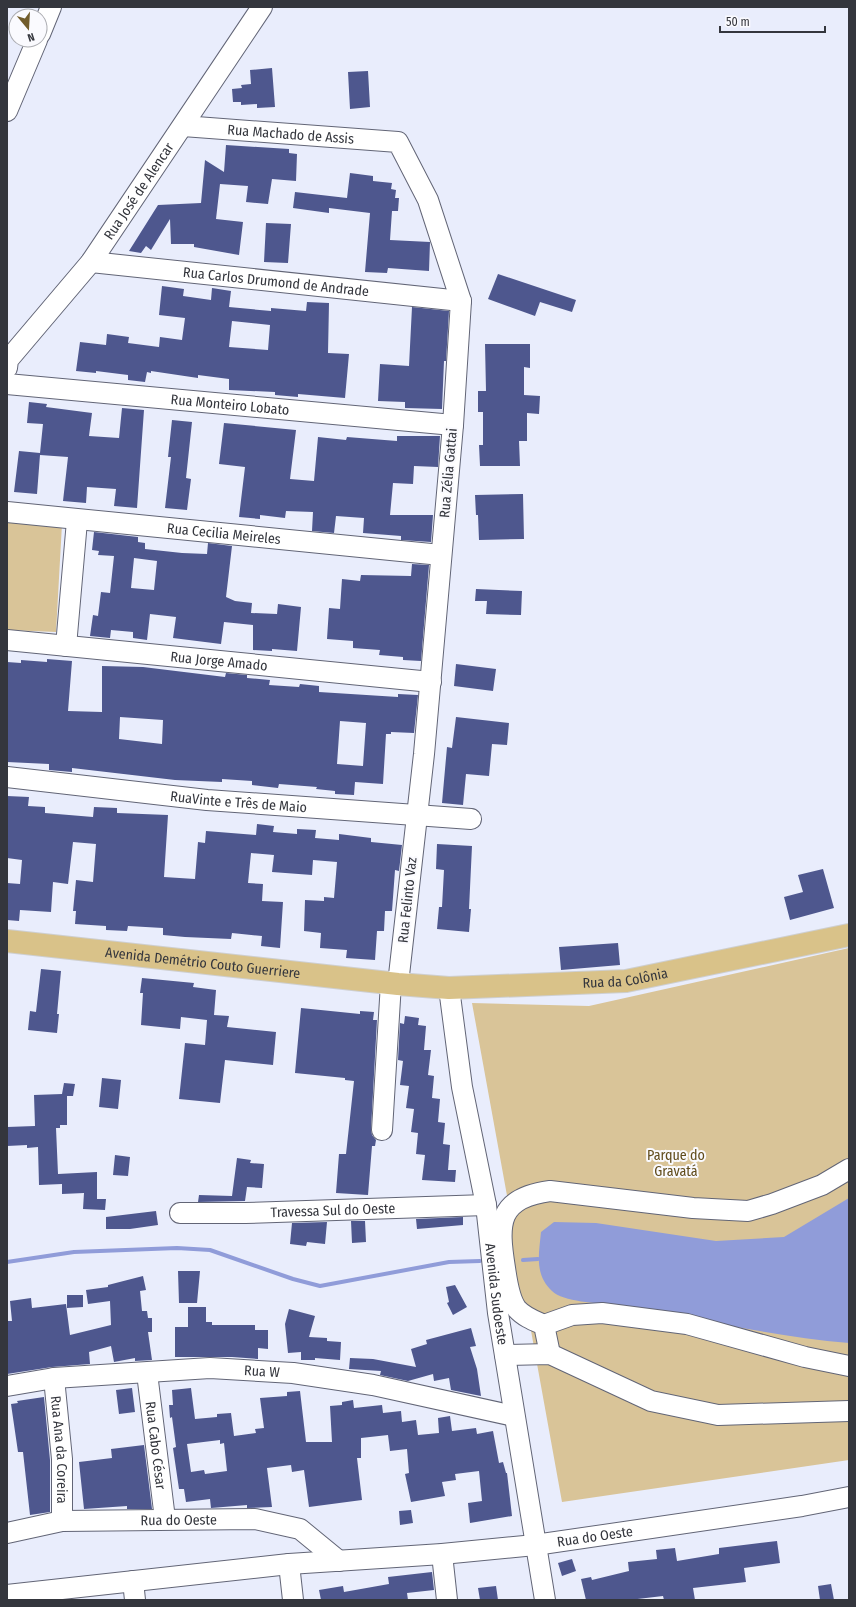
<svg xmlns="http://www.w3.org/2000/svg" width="856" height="1607" font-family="'Fira Sans Condensed',sans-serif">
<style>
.green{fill:#d9c498}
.water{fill:#909cd9}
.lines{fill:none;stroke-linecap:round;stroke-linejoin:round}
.stream{stroke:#909cd9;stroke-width:4}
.building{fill:#4e578e;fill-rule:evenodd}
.minor-casing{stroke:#626576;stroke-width:22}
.major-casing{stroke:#cecfd0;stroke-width:24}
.minor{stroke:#fff;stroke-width:20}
.major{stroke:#d9c289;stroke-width:22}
.labels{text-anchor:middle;stroke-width:4;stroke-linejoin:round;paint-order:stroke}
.street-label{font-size:14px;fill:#34363d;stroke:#fafafe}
.park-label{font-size:14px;fill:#614c1b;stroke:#fafafe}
</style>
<rect width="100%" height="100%" fill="#e9edfc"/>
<path class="green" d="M7,521L62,524L56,632L7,630Z
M849,948V1460L562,1502L526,1303L517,1294L510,1227L512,1223L472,1003L589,1006Z"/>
<path class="water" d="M849,1198V1343C770,1337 692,1316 613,1305C598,1303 563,1302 552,1291C534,1274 539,1254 541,1232L554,1222L596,1223L716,1241L784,1237Z"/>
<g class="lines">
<path class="stream" d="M523,1260L538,1259
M7,1262L74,1252L177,1248L210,1250L293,1279L320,1286L449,1262L480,1261"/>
</g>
<path class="building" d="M272,68L275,107L257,108V104L241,105V102H233L232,89L242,88L241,85L251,84L250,70Z
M368,71L370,107L350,109L348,72Z
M226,145L289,149V153L297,154L296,181L272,179L268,204L246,202L248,186L220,184L216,219L243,222L239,255L194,247V244H171L170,219L151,250L146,246L141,253L129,251L158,205L201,203L205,160L224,172Z
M350,173L373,176V181L392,183L391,189L396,190L395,198H399L398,211H392L390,240L430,242L429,271L388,268L387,273L365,272L370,213L329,208V213L293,208L295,192L347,198Z
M266,223L291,224L288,263L264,262Z
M498,274L576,300L572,312L540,302L535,316L488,299Z
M162,286L184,289L183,296L211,300L212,288L231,291L229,307L271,311V308L306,311L307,302L329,303L328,353L349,354L345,398L298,394V397L275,395V392L229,390V379L198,375V378L151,371V373L147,372L145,382L128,380V375L96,371V373L76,371L80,342L106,345L107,334L129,337L128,343L159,347L160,337L182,340L185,318L159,315ZM232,321L270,325L268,350L229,347Z
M412,307L449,311L446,361H444L442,409L405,408V402L378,401L380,364L409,366Z
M485,344H530V368L524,367V395L540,396L539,414L527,413V441H519L520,466H480L479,445H483V412H478V391H486Z
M29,402L47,404L46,407L92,413L89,436L119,438L122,408L144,410L137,508L114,506L116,489L87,487L86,503L63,501L68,457L40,455L37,494L14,492L19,451L40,453L43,424L27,423Z
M172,420L192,422L186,478L191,479L187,510L165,508L171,457H168Z
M224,423L296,430L290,479L314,481L318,437L346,440L347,437L397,441V436H440L438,467L414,466L413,484L393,483L390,515H433L431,542L401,540V536L363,533L364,518L336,516L334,533L312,531L313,512L286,511L285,518L260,515V519L239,517L245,467L219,464Z
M523,494L524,539L479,540L478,515H476L475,495Z
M94,532L138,537V542L145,543V549L182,553L207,554L208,543L232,546L226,597L235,601L252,603L251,613L277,614L278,604L301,607L297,651L272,649V651L253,650V625L224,622L221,644L173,638L176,617L150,614L147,640L133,638V632L111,630L110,638L90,636L93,615L98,616L101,592L110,593L114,556L98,555L99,551L92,550ZM134,558L157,561L154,590L131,588Z
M412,564L429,565L421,661L403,660V657L379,655L380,650L353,648V641L327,639L329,608L340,609L342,579L360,581L361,575L411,576Z
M476,589L522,591L521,615L486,614L487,601H475Z
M47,659L72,661L68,711L102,712V666L143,667L225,677L226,673L247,675V678L270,680L269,685L299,687L300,684L319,686V692L398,697V694L418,695L414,733L391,732V734H386L383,784L355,782L354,795L335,794V791L316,789L317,787L279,784L278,788L252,785V781L222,779V782L175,780L72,768V772L49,770V764L7,762V662L21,663V660L47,662ZM120,717L163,720L162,744L119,739ZM340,721L366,723L363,766L337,764Z
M456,664L496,669L493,691L454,686Z
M456,717L509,723L507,745L492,744L489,776L466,774L463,805L442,803L447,747L452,748Z
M7,796L29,797L28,806L45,807V813L93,817L94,807L117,808V813L168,815L164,877L195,879L198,842L205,843L206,831L256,835L257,824L274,826L273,832L297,834V829L316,830L315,838L339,840V834L371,838V842L402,845L399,871L395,870L392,911H385L384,931H377L375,960L346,958L347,950L320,948L321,933L304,931L305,900L324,901V897L334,898L337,862L313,860L312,875L272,872L274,855L251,853L248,883L263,884L262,901L283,902L280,948L261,946L262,936L232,933L231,939L185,937L163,935V928L128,926L127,931L106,930V926L75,924L76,911H73L76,880L93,882L96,844L73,842L68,884L53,882L51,912L20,910L19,921L7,920V883L20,884L22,860L7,858Z
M437,844L472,846L469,909H471L469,932L437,929L439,907H442L444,870L436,869Z
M823,869L834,908L790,920L784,897L803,892L798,875Z
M618,943L620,965L561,970L559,947Z
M41,969L61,971L57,1014H59L57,1033L28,1030L30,1011L36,1012Z
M142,978L194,983L193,987L216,990L214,1015L229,1016L227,1027L276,1032L273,1065L225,1060L220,1103L179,1099L185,1043L205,1045L207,1020L181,1017L180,1029L141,1025L143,993H140Z
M301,1008L360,1014V1011L374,1012L373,1020H377L371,1129L372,1135L376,1140L375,1146H372L368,1195L336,1193L339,1154H346L354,1081L345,1080V1078L295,1073Z
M405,1016L419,1018L418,1025L426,1026L424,1050H431L428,1075L434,1076L432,1098L440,1099L438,1122L445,1123L443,1144L450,1145L448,1170H456L455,1182L422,1180L425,1155L416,1154L418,1133L411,1132L414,1109L406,1108L409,1086L400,1085L403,1061L398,1060L400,1023L404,1024Z
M102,1078L121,1080L118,1109L99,1107Z
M64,1083L75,1084L73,1096H67V1125H60V1128H56L58,1174L97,1172V1199H106L105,1210L83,1209L84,1193L62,1194V1184L39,1185L38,1147L27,1148V1145L7,1146V1127L35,1126L34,1095L62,1094Z
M115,1155L130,1157L128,1176L113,1175Z
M237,1158L251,1160L250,1163L264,1164L262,1188L247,1187L245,1201L198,1202L199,1195L232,1196Z
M156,1211L158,1225L130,1229H106V1217Z
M463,1217V1225L417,1229L416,1219Z
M351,1221H365L366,1242L352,1243Z
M327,1222L325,1244L307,1242L306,1246L290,1244L292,1223Z
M178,1271H200L197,1303H179Z
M143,1276L146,1290L140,1291L142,1311H147L148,1318H152V1332H148L152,1360L135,1361V1358L114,1362L111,1346L89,1352L90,1364L52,1367L7,1374V1321H12L10,1301L31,1298L32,1308L66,1304L70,1335L111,1325L110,1301L88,1304L86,1290L108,1287V1285Z
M455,1285L467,1307L453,1315L447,1303L449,1302L446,1287Z
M67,1295H83V1307L67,1308Z
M188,1307H206V1322H212V1325H255V1330H268V1349L258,1348V1359L232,1357H175V1327H188Z
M289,1309L315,1316L309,1337L327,1338V1341L341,1342L340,1360L315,1358V1360H301V1352L288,1353L285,1324Z
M471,1328L476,1346L470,1347L477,1369L481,1396L451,1390L449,1378L434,1381L433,1374L408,1381L380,1375L381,1371L349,1369L350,1358L373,1359L416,1367L411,1349L427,1344L426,1340Z
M132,1388L135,1412L119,1414L116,1390Z
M191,1388L195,1419L217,1417V1414L231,1413L234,1436L256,1433L255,1429L264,1428L260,1398L287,1396V1392L300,1391L306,1442H332L330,1406L342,1405V1402L353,1400L354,1408L382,1405L383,1413L401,1411L402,1422L416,1420L418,1435L439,1433L438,1418L450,1416L452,1431L476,1428L477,1434L493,1431L499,1463L503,1462L506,1473H507L512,1516L470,1523L468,1503L482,1501L479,1471L455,1474L456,1480L442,1482L445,1496L411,1502L405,1474L409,1473L407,1449L390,1451L388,1435L361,1438V1458H357L362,1500L309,1507L304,1470L292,1472L291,1465L267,1468L272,1507L247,1508V1505L211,1508L210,1499L186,1502L184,1489H179L173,1448L176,1447L172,1417L170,1418L169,1405H173L172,1390ZM220,1440V1444L224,1443L227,1471L205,1474L204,1470L191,1472L187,1444Z
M44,1397L50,1460V1512L30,1515L23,1452H18L11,1404L18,1403L17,1401Z
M144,1445L152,1509H127V1506L84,1509L79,1462L112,1458L111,1449Z
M411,1510L413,1523L400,1525L399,1511Z
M777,1541L780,1563L744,1568L746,1582L693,1588L695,1600H664L663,1596L629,1600H586L581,1579L591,1577L592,1580L629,1571L628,1562L657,1559L656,1550L675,1548L677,1561L719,1554V1548Z
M572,1559L576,1571L562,1576L558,1563Z
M432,1572L434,1590L407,1593L408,1600H321L319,1590L343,1586L344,1592L389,1584L388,1577Z
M831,1584L834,1600H820L818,1586Z
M496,1586L498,1600H480L478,1588Z"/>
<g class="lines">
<defs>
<g id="minor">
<path d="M40,34L51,7"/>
<path d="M7,111L37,40"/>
<path id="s1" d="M183,126L398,142L428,200L461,301L453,425L424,754L398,984"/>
<path id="s2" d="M91,262L461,301"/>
<path id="s3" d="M7,368L8,360L91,262L262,7"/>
<path id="s4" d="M7,384L453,425"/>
<path id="s5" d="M7,512L441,555"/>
<path id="s6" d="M7,640L431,682"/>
<path d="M66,646L77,521"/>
<path id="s7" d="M7,777L207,800L471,819"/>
<path id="s8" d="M449,988L462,1087L486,1205L498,1313L545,1600"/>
<path d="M382,1130L391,983"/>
<path id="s9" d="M180,1213H245L486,1205"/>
<path d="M544,1325L572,1315L602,1313L687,1324L805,1357L849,1366"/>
<path d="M550,1354L544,1325C535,1321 524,1317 517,1309C509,1299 507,1281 505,1268C498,1224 497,1198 550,1191L693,1208L748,1211L772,1204L822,1185L849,1169"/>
<path d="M505,1355L550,1354L651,1401L718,1415L849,1411"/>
<path id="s10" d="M147,1373L165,1519"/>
<path id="s11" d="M54,1378L62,1459V1521"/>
<path id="s12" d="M7,1386L54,1378L210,1368L293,1373L373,1385L514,1416"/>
<path id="s13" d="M7,1533L62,1521L255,1519L300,1529L339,1561"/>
<path d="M442,1554L447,1600"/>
<path d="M289,1564L293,1600"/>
<path d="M133,1581L135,1600"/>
<path id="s14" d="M7,1595L289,1564L442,1554L535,1545L802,1506L849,1497"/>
</g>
<g id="major">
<path id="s15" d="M7,941L398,984L449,988L626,981L849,935"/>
</g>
</defs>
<use href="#minor" class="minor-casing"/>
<use href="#major" class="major-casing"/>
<use href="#minor" class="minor"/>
<use href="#major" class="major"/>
</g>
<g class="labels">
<g class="street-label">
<text dy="5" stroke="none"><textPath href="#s1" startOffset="108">Rua Machado de Assis</textPath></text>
<text dy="5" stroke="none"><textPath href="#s3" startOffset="222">Rua José de Alencar</textPath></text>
<text dy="5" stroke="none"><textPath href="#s2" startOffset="186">Rua Carlos Drumond de Andrade</textPath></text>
<text dy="5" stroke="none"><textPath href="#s4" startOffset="224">Rua Monteiro Lobato</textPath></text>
<text transform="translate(448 473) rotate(-85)" y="5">Rua Zélia Gattai</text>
<text dy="5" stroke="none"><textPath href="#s5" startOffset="218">Rua Cecilia Meireles</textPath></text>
<text dy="5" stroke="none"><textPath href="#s6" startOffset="213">Rua Jorge Amado</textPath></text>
<text dy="5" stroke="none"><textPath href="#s7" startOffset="233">RuaVinte e Três de Maio</textPath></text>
<text transform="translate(407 900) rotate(-84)" y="5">Rua Felinto Vaz</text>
<text dy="5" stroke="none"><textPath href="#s15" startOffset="197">Avenida Demétrio Couto Guerriere</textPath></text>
<text dy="5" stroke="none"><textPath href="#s15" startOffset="621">Rua da Colônia</textPath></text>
<text dy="5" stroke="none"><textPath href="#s9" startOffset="153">Travessa Sul do Oeste</textPath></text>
<text dy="5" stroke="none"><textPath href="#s8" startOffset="310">Avenida Sudoeste</textPath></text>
<text dy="5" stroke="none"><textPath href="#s12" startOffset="256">Rua W</textPath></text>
<text dy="5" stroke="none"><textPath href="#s10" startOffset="73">Rua Cabo César</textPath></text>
<text dy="5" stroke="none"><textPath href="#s11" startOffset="72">Rua Ana da Coreira</textPath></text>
<text dy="5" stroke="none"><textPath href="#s13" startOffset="173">Rua do Oeste</textPath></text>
<text dy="5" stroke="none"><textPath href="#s14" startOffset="591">Rua do Oeste</textPath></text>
</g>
<g class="park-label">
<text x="676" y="1160">Parque do<tspan x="676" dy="16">Gravatá</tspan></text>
</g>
</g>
<rect width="856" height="1607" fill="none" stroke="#34363d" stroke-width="16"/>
<g transform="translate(28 28) rotate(162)"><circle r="19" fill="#fafafe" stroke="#abacb1"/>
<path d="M0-3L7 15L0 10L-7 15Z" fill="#725d2c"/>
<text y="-6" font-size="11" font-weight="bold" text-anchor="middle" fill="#34363d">N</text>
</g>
<path d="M720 26v6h105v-6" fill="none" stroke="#34363d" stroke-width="2"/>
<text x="726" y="26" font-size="12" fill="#34363d" stroke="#fafafe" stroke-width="3" paint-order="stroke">50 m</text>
</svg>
